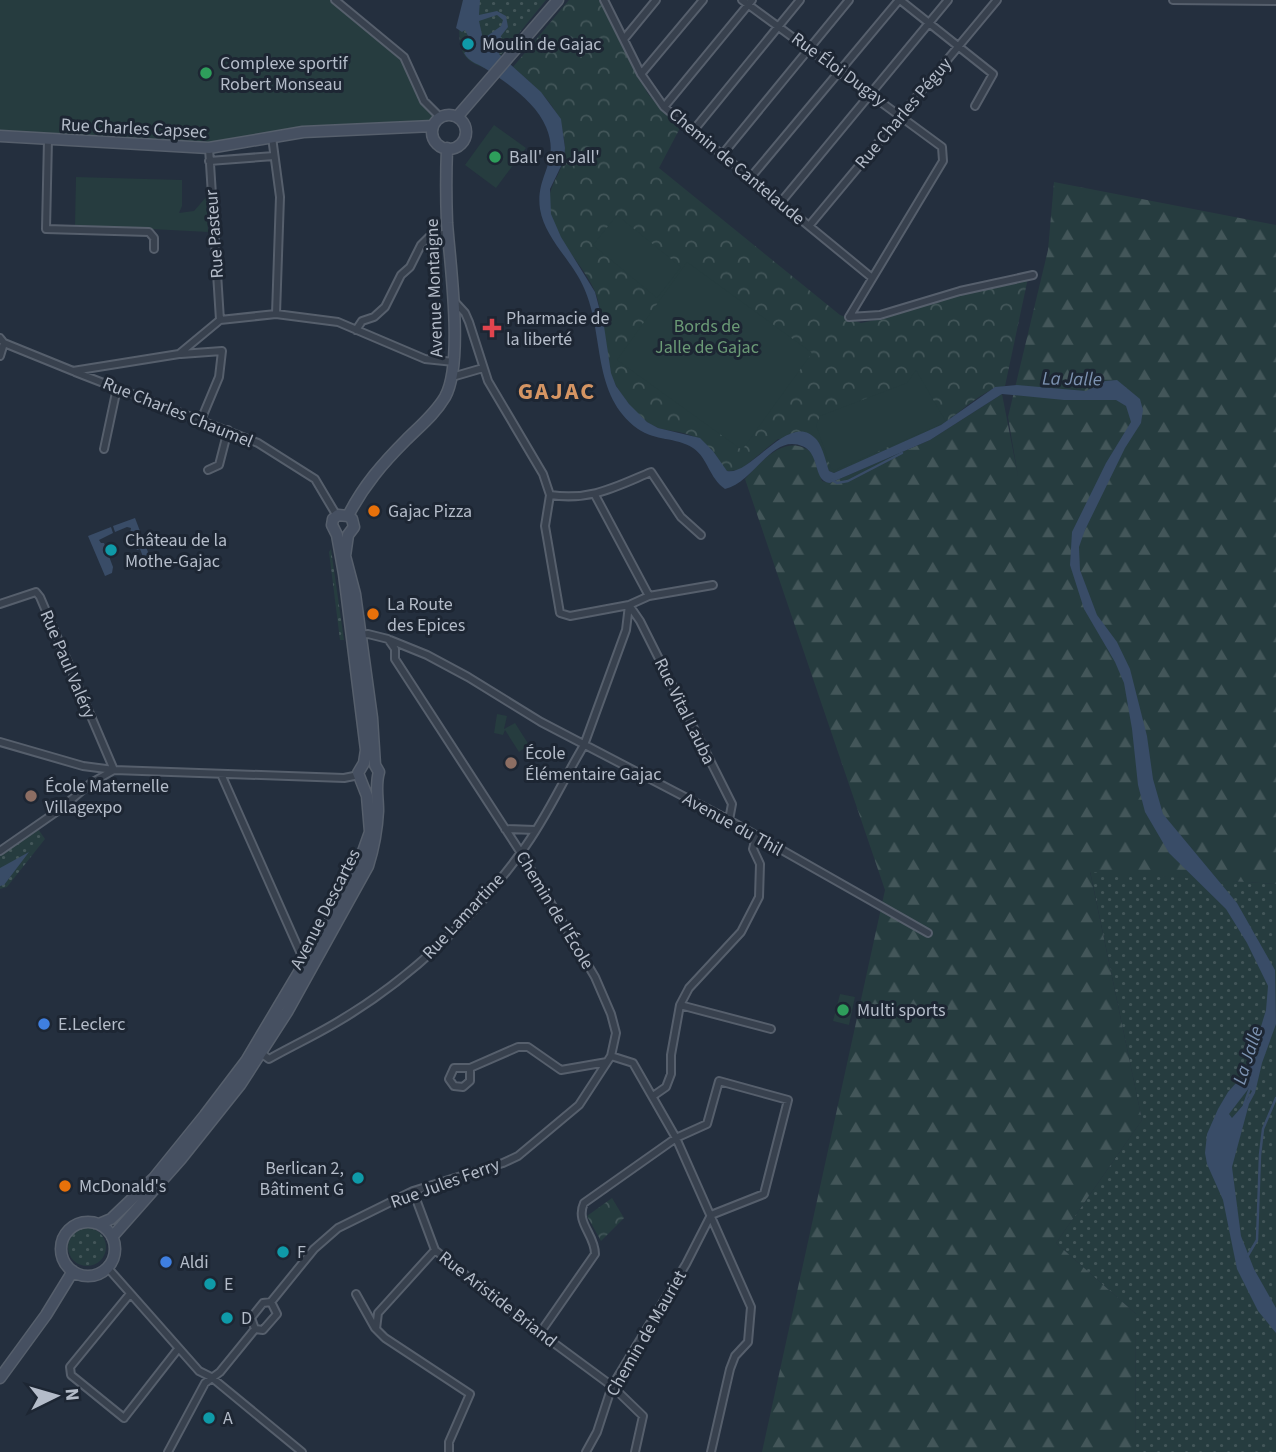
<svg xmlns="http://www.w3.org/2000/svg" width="1276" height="1452" font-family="'Source Sans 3',sans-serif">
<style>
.grass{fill:url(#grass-dots)}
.forest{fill:url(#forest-firs)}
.park{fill:url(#park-crowns)}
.garden{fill:#263c3f}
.water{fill:#394c67;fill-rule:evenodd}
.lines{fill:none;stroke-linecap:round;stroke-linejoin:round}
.stream{stroke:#394c67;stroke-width:2.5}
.street-casing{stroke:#565f6c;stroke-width:10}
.secondary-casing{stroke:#565f6c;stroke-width:13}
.street{stroke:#38414e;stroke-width:6}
.secondary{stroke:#465061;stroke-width:10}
.culture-dot{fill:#0f9aa8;stroke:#1d2633;stroke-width:2.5}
.leisure-dot{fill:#2e9e5b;stroke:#1d2633;stroke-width:2.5}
.health-dot{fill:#e0444e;stroke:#1d2633;stroke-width:2.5}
.food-dot{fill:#e8710a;stroke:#1d2633;stroke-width:2.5}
.education-dot{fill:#8d6e63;stroke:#1d2633;stroke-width:2.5}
.shop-dot{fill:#3f7fe0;stroke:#1d2633;stroke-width:2.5}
.labels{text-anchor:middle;stroke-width:6;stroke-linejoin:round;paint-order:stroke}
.poi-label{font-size:18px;fill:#b4bcc9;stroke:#1d2633;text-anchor:start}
.street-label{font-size:18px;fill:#b4bcc9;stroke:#1d2633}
.park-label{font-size:18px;fill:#6b9a76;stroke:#1d2633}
.water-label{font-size:19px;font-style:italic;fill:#7c92b1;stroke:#1d2633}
.district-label{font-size:24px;font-weight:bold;letter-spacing:2px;fill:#d59563;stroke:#1d2633}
</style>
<defs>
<pattern id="grass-dots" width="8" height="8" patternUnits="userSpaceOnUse" patternTransform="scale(1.75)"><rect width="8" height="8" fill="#263c3f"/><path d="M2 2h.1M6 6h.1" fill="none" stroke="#435659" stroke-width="1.8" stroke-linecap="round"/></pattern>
<pattern id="forest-firs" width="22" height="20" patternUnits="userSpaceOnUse" patternTransform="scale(1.75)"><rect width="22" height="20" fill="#263c3f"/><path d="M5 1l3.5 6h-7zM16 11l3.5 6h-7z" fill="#435659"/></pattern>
<pattern id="park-crowns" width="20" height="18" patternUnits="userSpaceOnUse" patternTransform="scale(1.75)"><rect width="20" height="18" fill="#263c3f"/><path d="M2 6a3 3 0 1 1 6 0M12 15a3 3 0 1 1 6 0" fill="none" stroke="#435659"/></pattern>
</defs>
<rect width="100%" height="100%" fill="#242f3e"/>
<path class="grass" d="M463,0H546L489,70C483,67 473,64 469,60C454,48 460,16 463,0Z
M331,549L344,640H340L329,552Z
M36,826L45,839L7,887L0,889V855Z
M1090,871L1276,884V1452H1135L1136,1314L1056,1243L1142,1120Z
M68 1247a19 19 0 1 1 38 0a19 19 0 1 1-38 0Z"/>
<path class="forest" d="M1054,182L1276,225V884L1090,872L1142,1120L1056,1243L1136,1314L1135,1452H762L885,890L745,479C762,460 787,432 812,453L822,481L830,483L930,440L1002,394L1018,476L1008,417L1048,250Z"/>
<path class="park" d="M569,0H603L602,5L648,94L680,128L659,168L840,315L861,323L885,318L914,306L1028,278L1005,386C980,390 961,413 940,426C906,445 869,458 834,473L829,471L817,440L778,439L740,470L727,471C715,458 708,442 690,435C680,431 668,431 658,428C641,421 627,403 617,387C601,360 606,323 596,294C584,263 552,240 549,205C548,189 557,179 562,165C566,157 565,147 564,139C559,103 538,90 513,67Z
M612,1198L624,1218L601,1241L587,1216Z"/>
<path class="garden" d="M0,0H335L404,57L424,100L440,117L433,126L303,132L216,148L0,136Z
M494,125L526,148L496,188L465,165Z
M76,177L182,180V206L179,213L194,211L207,196L208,232L75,225Z
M617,215L681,267L657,298L593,245Z
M687,262L812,353L742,450L617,360Z
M916,370L946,422L835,470L831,468L816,425L820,416L907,383Z
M497,714L507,716L504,729L515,723L529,745L519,752L505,730L503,735L494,733Z
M840,994L855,997L849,1025L833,1021Z"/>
<path class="water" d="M463,0H480L479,15L497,11L506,16L508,27L501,36L499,54L541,92L561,119L565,148L564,160L550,189L551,214L561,237L595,292L604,326L611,373L616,386L629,404L647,422L658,428L700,438L713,451L727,471C752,476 790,408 817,440C823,448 826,462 829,471L834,473L941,425L995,387L1017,385L1086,391L1105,381L1117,380L1140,399L1143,410L1141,423L1125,448L1085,530L1079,547L1080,570L1097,615L1117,642L1130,669L1147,736L1153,779L1163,814L1237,903L1275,970L1276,1024L1262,1063L1255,1093L1249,1104L1232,1167L1241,1236L1254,1269L1276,1308V1333L1258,1311L1237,1269L1223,1200L1207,1164L1205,1153L1207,1134L1218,1109L1228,1092L1245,1073L1253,1053L1266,1010L1268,986L1247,943L1226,909L1169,853L1145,812L1138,785L1132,729L1124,683L1115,662L1084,609L1070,565L1072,532L1106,463L1131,422L1126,406L1116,400H1064L1002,394L930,440L830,483C810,481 824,445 792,444C768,444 750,484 725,489C709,478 708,458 693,448C676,437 655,441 638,429C591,395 605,335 584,288C572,260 545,239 540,209C535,175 561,162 546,127C536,103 510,85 489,71C480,64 469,63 464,53L473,46L465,30L462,32L456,28ZM497,15L503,20L501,26L483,39L479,21ZM1249,1088L1252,1091L1245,1103L1232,1118L1229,1114Z
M135,518L151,560L145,562L140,549L137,550L130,533L131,528L127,527L115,532L113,526Z
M111,527L113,533L99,540L101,543H104L113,567L112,573L105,576L88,536Z
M29,852L4,885L0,886V868Z"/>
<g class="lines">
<path class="stream" d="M832,480L837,483L848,481L902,453
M1244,1105L1250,1088
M1247,1257L1257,1240L1260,1155L1263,1129L1276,1098"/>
<defs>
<path id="street" d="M335,0L404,57L424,101L440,117
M604,0L641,74L664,107L871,277
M742,0L942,147L943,161L849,317
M900,0L993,74L975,106
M1173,0L1276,1
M624,39L656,0
M641,74L703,0
M664,107L752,0
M693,131L800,0
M272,137L280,197L276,314
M48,139L46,229L149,232L154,238V249
M209,148L220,320
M722,155L849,0
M209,161L274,156
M751,177L899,0
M781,202L948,0
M809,226L997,0
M849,317L880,315L960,291L1033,275
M356,330L362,321L374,317L385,307L401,275L410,267L421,245L429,237L448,233
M0,338L4,343L73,371L179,354L220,320L276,314L338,322L425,359L454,362
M181,354L222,351L219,377L201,420
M0,356L4,343
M75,372L258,443L315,479L337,516
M452,377L483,368
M104,449L117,388
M208,470L219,465L228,430
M550,495C591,501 615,487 651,472L681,517L701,535
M595,495L649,596L629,605L640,621L732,804L729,820
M649,596L713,585
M0,604L36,592L40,597L114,770L91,783L59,810L0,851
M358,635L368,634L388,639L395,649V659L521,853L595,977L611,1014L616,1033L611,1056L633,1063L676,1138L751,1307L748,1342L735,1356L730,1369L711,1452
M390,640L427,655L468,677L541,722L729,820L928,933
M0,742L83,766L114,770L344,778L359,775
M221,774L305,963
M505,829L535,830
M680,1005L771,1029
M261,1053L269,1059C292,1046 316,1035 339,1021C410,979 474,918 522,851C543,823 559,789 576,759L584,745L626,630L629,605L570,616L560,613L545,526L550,495L543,474L488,381L469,322L465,313L454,301
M470,1068H454L449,1079L454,1086L463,1087L470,1081V1068L518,1047H528L561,1070L607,1062
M653,1096L666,1087L671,1074V1055L680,1005L689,988L741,932L759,897L760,864L753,849L756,837
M413,1191L435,1250L497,1301L612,1386L643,1416L635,1452
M435,1250L378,1313L376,1329L385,1338L470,1394L449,1442V1452
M107,1267L199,1371L211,1377L302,1452
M356,1294L375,1328
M129,1295L70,1367L71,1375L124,1418L178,1349
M271,1302L314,1249L338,1228L413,1191L503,1163L518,1156L579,1105L611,1056
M540,1333L595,1254C595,1234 575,1223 584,1203L676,1138L707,1124L719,1081L788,1100L764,1194L711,1215
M168,1452L205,1383L220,1372L255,1329L263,1330L277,1314L271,1302L263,1303L251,1318L255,1329
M586,1452L597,1432L612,1386L686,1264L711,1215"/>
<path id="secondary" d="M432 132a17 17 0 1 1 34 0a17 17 0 1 1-34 0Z
M457,117L558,0
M0,136L209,148L303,132L433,126
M348,516C363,486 383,463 406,440C420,426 435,414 445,397C464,363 450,264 447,223C446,198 446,173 447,148
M61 1249a27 27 0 1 1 54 0a27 27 0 1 1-54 0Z
M99,1224L111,1219L154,1178L205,1115L246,1061L324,930L355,874L370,832L367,796L358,773L364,763L366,750L344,574L337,535L332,525L333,519L338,515L348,516
M112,1237L181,1159L240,1085L287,1012L368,866C374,847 377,831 378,811C378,797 375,785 379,772L375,765L372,718L355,594L345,556L348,535L354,527L352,519L348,516
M0,1378L46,1315L73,1271"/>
</defs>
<use href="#street" class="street-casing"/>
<use href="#secondary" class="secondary-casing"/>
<use href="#street" class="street"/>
<use href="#secondary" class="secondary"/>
</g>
<g class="culture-dot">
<circle cx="468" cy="44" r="7"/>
<circle cx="111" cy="550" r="7"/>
<circle cx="358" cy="1178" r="7"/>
<circle cx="283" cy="1252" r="7"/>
<circle cx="210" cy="1284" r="7"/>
<circle cx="227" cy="1318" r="7"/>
<circle cx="209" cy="1418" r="7"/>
</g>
<g class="leisure-dot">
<circle cx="206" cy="73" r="7"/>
<circle cx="495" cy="157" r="7"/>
<circle cx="843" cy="1010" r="7"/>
</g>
<path class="health-dot" d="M488.5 317.5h7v7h7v7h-7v7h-7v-7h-7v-7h7z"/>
<g class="food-dot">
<circle cx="374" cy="511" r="7"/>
<circle cx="373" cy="614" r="7"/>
<circle cx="65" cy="1186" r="7"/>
</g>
<g class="education-dot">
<circle cx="511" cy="763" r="7"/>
<circle cx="31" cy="796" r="7"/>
</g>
<g class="shop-dot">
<circle cx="44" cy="1024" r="7"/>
<circle cx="166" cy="1262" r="7"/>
</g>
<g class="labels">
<g class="poi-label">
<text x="482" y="50">Moulin de Gajac</text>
<text x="220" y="69">Complexe sportif<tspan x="220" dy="21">Robert Monseau</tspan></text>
<text x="509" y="163">Ball' en Jall'</text>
<text x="506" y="324">Pharmacie de<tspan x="506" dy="21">la liberté</tspan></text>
<text x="388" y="517">Gajac Pizza</text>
<text x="125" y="546">Château de la<tspan x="125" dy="21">Mothe-Gajac</tspan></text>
<text x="387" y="610">La Route<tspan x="387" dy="21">des Epices</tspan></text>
<text x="525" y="759">École<tspan x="525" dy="21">Élémentaire Gajac</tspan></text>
<text x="45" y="792">École Maternelle<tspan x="45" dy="21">Villagexpo</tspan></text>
<text x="857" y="1016">Multi sports</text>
<text x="58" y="1030">E.Leclerc</text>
<text x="344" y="1174" text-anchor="end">Berlican 2,<tspan x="344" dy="21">Bâtiment G</tspan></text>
<text x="79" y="1192">McDonald's</text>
<text x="297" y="1258">F</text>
<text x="180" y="1268">Aldi</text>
<text x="224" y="1290">E</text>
<text x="241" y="1324">D</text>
<text x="223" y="1424">A</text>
</g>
<g class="street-label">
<text transform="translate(839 69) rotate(36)" y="6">Rue Éloi Dugay</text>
<text transform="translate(903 113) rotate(-50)" y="6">Rue Charles Péguy</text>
<text transform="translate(134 128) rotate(3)" y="6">Rue Charles Capsec</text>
<text transform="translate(737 166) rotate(40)" y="6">Chemin de Cantelaude</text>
<text transform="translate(214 234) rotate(-94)" y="6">Rue Pasteur</text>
<text transform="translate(434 288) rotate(-92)" y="6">Avenue Montaigne</text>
<text transform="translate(178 412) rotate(22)" y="6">Rue Charles Chaumel</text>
<text transform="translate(68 664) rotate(67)" y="6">Rue Paul Valéry</text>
<text transform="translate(685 711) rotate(64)" y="6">Rue Vital Lauba</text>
<text transform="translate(733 824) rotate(29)" y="6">Avenue du Thil</text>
<text transform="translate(325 909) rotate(-63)" y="6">Avenue Descartes</text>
<text transform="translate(555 910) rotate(59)" y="6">Chemin de l'École</text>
<text transform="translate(463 916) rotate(-47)" y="6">Rue Lamartine</text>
<text transform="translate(445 1183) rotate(-20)" y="6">Rue Jules Ferry</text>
<text transform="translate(498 1299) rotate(38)" y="6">Rue Aristide Briand</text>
<text transform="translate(646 1333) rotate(-60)" y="6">Chemin de Mauriet</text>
</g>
<g class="park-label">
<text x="707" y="332">Bords de<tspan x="707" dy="21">Jalle de Gajac</tspan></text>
</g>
<g class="water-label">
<text transform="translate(1072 378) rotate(1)" y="7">La Jalle</text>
<text transform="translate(1247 1055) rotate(-72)" y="7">La Jalle</text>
</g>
<g class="district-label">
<text x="557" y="399">GAJAC</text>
</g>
</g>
<g transform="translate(56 1396) rotate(85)" stroke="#1d2633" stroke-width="5" paint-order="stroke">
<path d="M0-5L12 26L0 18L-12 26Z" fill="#b4bcc9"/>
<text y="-10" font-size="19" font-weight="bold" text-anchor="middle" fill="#b4bcc9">N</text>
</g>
</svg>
